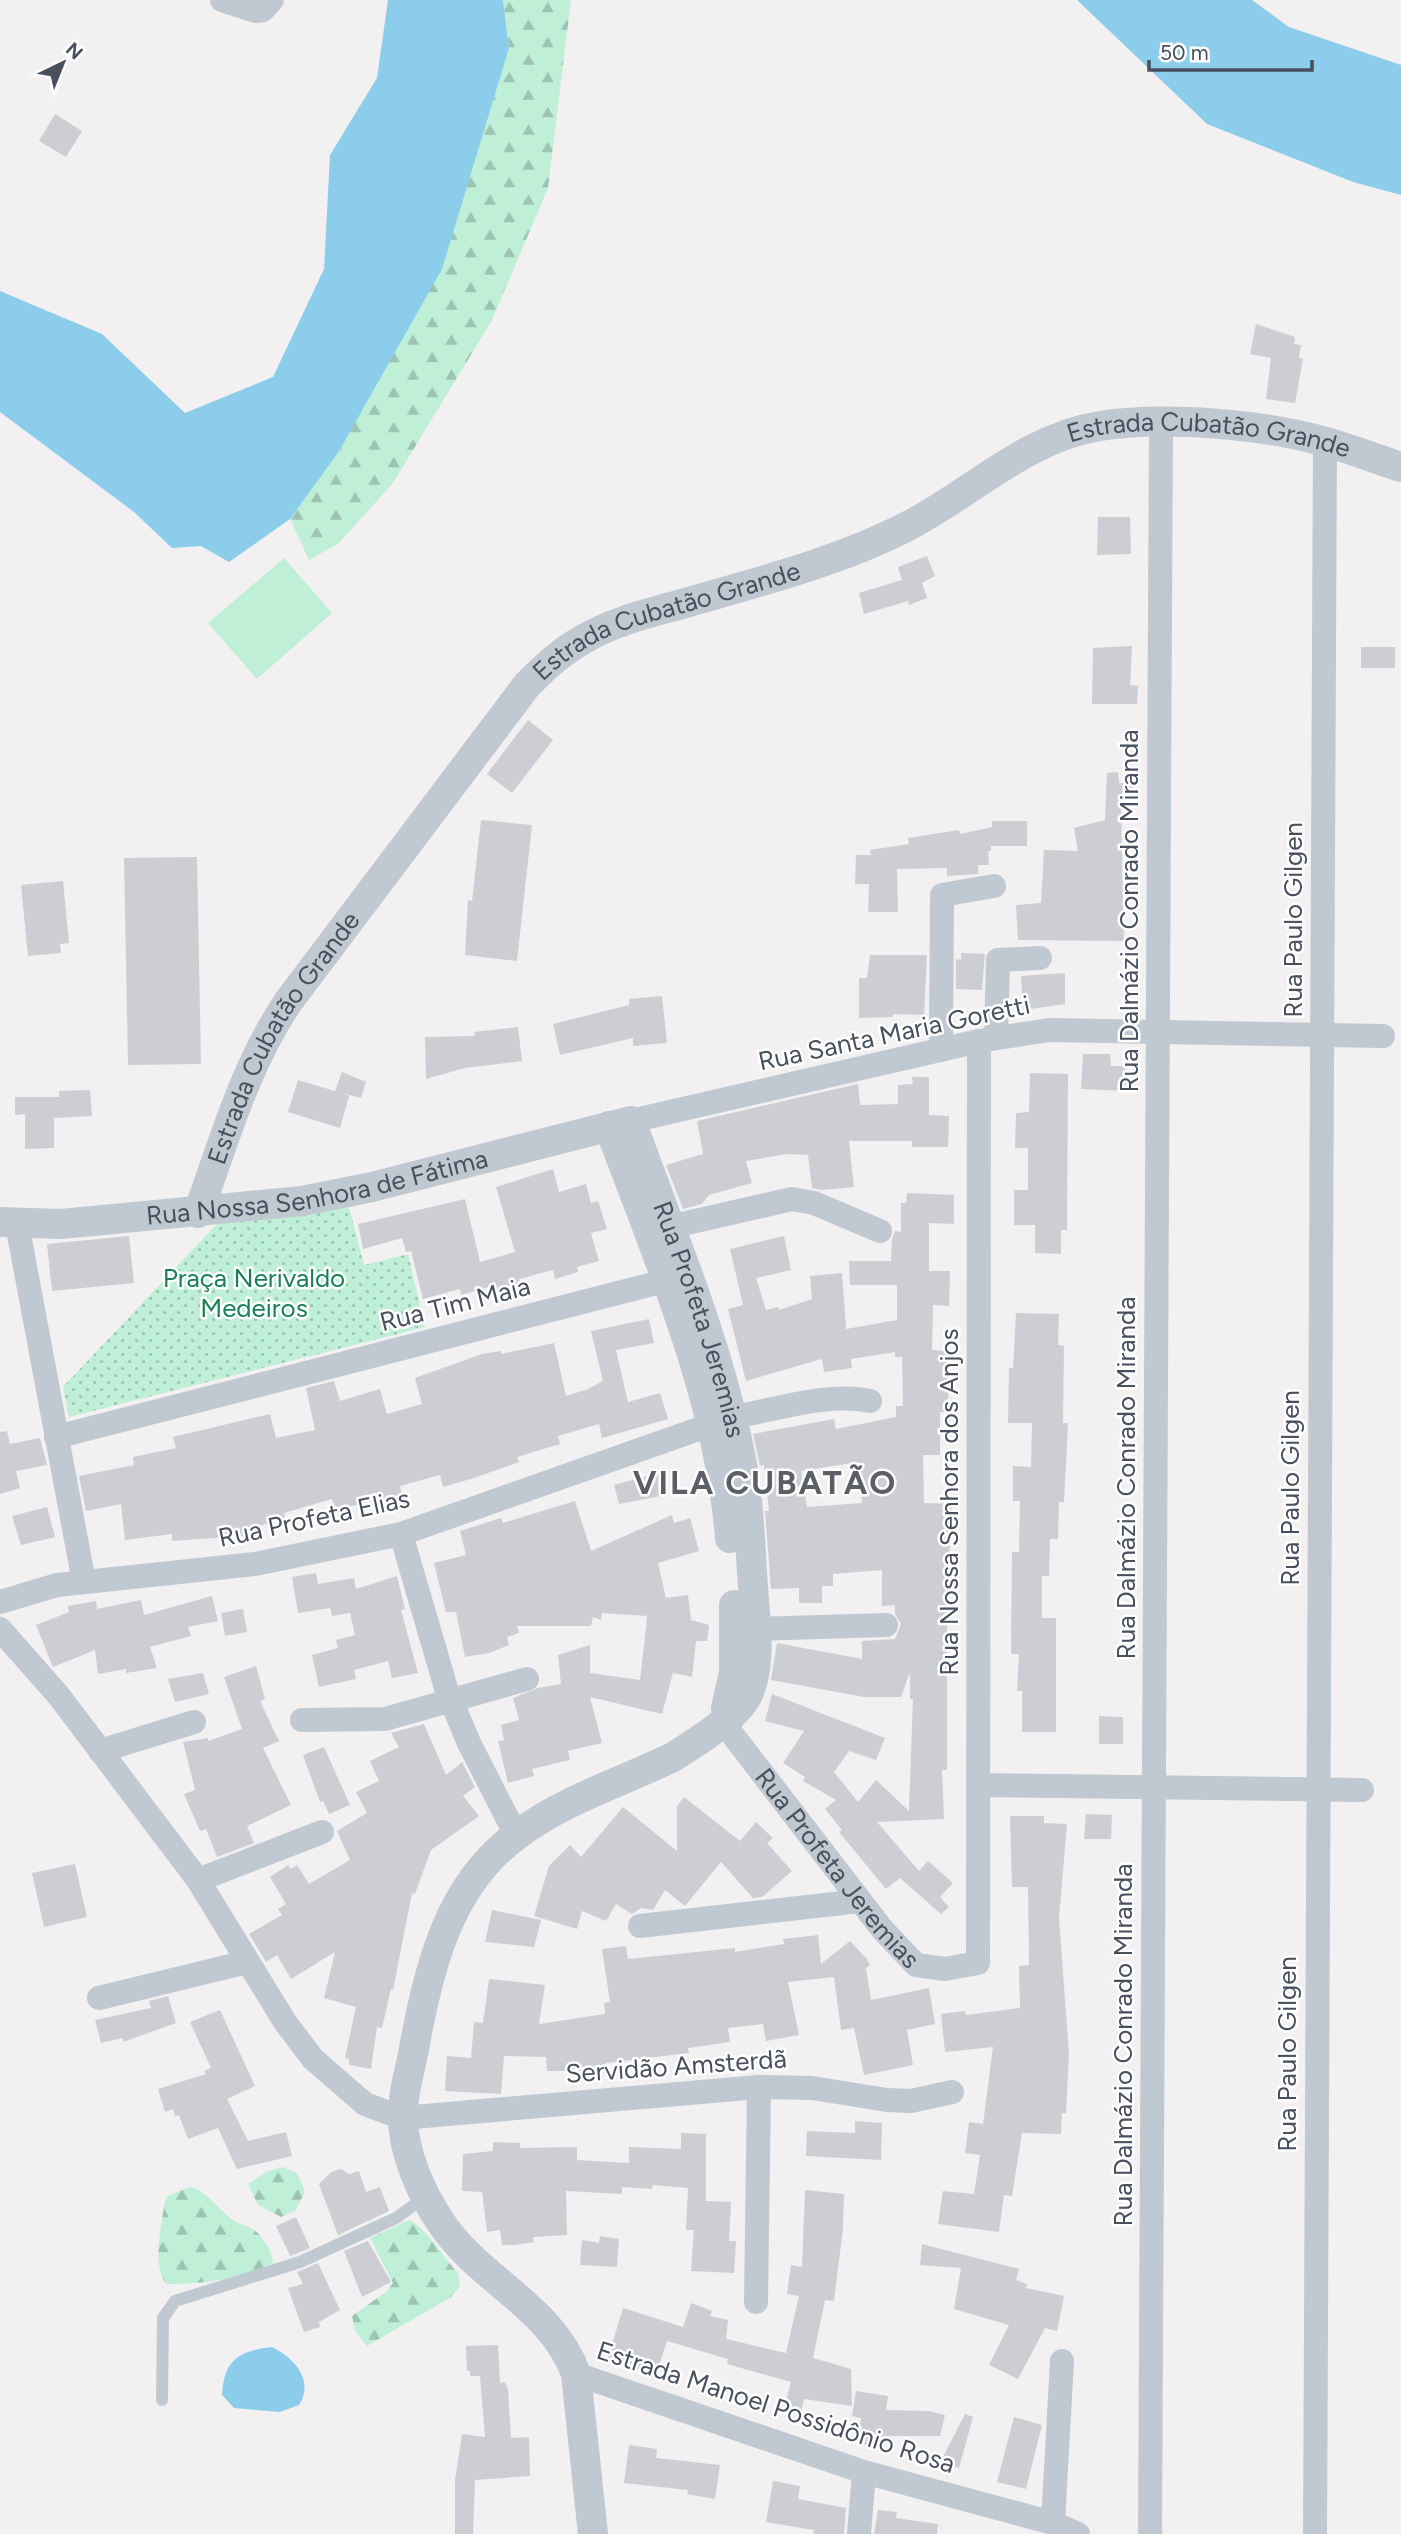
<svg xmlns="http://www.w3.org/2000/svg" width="1401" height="2534" font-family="Figtree,sans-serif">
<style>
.green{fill:#bfefd7}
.forest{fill:url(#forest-firs)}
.park{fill:url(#park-dots)}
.water{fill:#8ccdec}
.building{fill:#cdced4;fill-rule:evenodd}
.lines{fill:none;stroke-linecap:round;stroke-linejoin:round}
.service{stroke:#c0c8d1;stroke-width:12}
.minor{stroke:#c0c8d1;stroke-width:24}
.tertiary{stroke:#c0c8d1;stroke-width:30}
.labels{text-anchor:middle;stroke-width:5;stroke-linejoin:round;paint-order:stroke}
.street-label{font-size:26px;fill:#48505d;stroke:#fff}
.park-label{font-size:26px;fill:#187f58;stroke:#fff}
.district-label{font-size:33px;font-weight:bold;letter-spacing:2px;fill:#5c5f65;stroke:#fff}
</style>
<defs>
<pattern id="forest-firs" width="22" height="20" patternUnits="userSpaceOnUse" patternTransform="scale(1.75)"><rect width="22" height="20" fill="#bfefd7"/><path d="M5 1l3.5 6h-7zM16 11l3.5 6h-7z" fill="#9dc4b2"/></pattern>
<pattern id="park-dots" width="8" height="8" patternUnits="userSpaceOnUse" patternTransform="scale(1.75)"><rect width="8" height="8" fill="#bfefd7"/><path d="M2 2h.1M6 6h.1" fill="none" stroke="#9dc4b2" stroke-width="1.8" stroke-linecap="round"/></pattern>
</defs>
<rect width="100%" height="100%" fill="#f2f0f0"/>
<path class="green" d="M284,558L332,613L257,679L208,623Z"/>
<path class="forest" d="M503,0H571L548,188L492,320L393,483L339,543L309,560L290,519L338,453L509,48Z
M283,2167L297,2173L305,2192L295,2211L281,2217L258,2205L248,2184L268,2171Z
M190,2187C205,2189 220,2211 233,2220C241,2226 251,2226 258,2233C265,2242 273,2252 273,2263C240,2279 203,2284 167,2284C151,2266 162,2227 164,2205L167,2196Z
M409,2220C428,2230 443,2257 458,2273L460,2286L451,2297L367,2346L355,2331L352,2316L387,2291L393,2283L370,2238Z"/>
<path class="park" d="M349,1207L364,1265L408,1254L425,1327L69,1417L63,1387L219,1222Z"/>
<path class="water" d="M388,0H503L509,48L442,269L338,453L290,519L229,562L201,546L172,548L134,512L0,412V291L102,334L185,413L273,377L324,269L330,155L377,78Z
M1077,0H1252L1289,27L1401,65V195L1353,182L1207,124Z
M272,2347C294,2358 315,2380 299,2405L280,2412L234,2408L222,2395C224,2360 238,2351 272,2347Z"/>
<path class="building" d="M55,114L82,131L66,157L39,141Z
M1256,324L1295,337L1294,344L1301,345L1299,358L1303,359L1295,403L1266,399L1271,358L1250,354Z
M1098,517H1130L1131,554L1097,555Z
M927,556L935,576L922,583L927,598L909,605L908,601L864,614L859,593L902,580L898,567Z
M1132,646L1130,685L1138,686L1137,704H1092L1093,648Z
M1361,647H1395V668H1361Z
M528,720L553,740L512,793L487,774Z
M1118,772L1119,783L1133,784L1131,809H1121L1124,941L1018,940L1016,905L1041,903L1044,850L1078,851L1074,828L1105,820L1107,773Z
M481,820L532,825L517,961L465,955L468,900L472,901Z
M992,821H1027V846H991V851H988L989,865H978V874L947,876V868L897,869L898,912H868L869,884H855L856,855H871L870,850L909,844L908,838L959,830L960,834L992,827Z
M197,857L201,1064L128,1065L124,858Z
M63,881L69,943L60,944L61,953L28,956L21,885Z
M961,953L985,954L982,990L956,989V959L961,960Z
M870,955H927L924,1015L893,1014V1017L859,1018V978H867Z
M1065,973V1004L1023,1010L1021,976Z
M662,996L667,1043L633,1046V1038L560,1055L553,1024L629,1005V999Z
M518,1027L522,1061L465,1068L426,1079L425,1037L475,1036L474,1032Z
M1083,1054H1110L1111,1066H1125L1127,1091L1081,1089Z
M342,1072L366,1082L361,1098L341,1093L349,1096L340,1128L288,1112L298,1080L335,1091Z
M1030,1073L1068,1074L1067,1230H1061V1254L1035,1253V1225H1014V1190H1028V1148H1015L1016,1113L1029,1112Z
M912,1077H929V1115L949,1116L948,1147H912V1141H849L854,1187L823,1190L812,1188L808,1155L787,1154L746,1161L752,1183L709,1195L702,1204L683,1209L666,1165L703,1154L697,1121L858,1084L860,1105L898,1104V1085L913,1084Z
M90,1090L92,1116L54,1118V1148L25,1149V1114L15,1115V1097H59V1091Z
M553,1169L559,1192L586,1184L591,1203L598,1201L607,1229L591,1233L599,1261L577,1267L578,1272L555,1279L553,1270L519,1279L521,1284L490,1292L489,1287L461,1295L460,1289L423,1299L411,1251L406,1252L402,1238L363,1249L358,1224L465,1199L480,1262L515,1252L496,1187Z
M907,1193L954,1195V1224L929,1223V1271H950L949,1306L933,1305L932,1350L949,1351V1387L947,1412H940V1455H923L924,1503L953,1504L947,1584V1770H942L944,1819L877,1822L919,1871L928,1861L953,1883L940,1897L949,1907L941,1914L900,1878L886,1889L839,1832L842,1830L825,1809L836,1800L803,1781L805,1777L783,1763L804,1731L765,1721L772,1694L885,1738L876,1760L849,1751L834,1772L858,1802L876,1780L909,1811L913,1699H910V1672L901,1697H864L771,1680L777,1643L862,1659V1641L895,1639L901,1624L895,1614V1605L882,1606V1570L833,1574V1586H822V1603H799V1588L771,1589L765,1511H769L764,1465L760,1466L753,1434L834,1419L836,1429L896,1417V1406H903L902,1357H895V1352L851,1359L852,1368L824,1372L822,1359L746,1381L728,1309L743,1305L730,1249L784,1236L791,1270L756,1278L766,1310L778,1307L779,1310L812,1299L810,1276L842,1273L846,1329L897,1320V1285H850L849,1261H891L892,1239L895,1231L901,1232V1203H906ZM858,1462L862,1503L807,1507L801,1471Z
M129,1236L134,1283L52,1291L47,1244Z
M1016,1313L1059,1314L1058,1345L1064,1346L1063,1423H1068L1064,1502H1059L1058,1539H1050L1049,1576H1042V1618H1056V1732H1022V1691H1017L1019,1654H1011L1012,1552H1019L1020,1501H1013V1466L1031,1467L1032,1423H1008L1009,1368H1013Z
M649,1319L654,1343L616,1350L628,1402L660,1393L668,1419L602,1438L599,1424L558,1436L560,1444L517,1457L519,1462L474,1478L443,1487L440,1475L400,1486L402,1494L335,1510L332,1499L284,1513L285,1517L242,1532L243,1536L172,1541V1534L125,1540L121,1504L86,1511L79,1476L134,1465L133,1457L176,1448L173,1437L270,1414L276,1438L315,1430L306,1388L334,1381L340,1401L380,1389L387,1414L422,1404L415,1378L482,1354L501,1351V1354L554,1343L566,1396L588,1389L603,1381L591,1331Z
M7,1431L10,1444L40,1438L47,1465L16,1471L20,1488L0,1494V1432Z
M658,1473L666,1495L619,1504L614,1485Z
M575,1501L591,1551L672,1515L674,1523L690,1518L699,1551L658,1563L666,1598L688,1595L691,1620L709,1625L707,1641H696L692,1677L673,1673L662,1714L590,1697L602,1743L568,1751L570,1760L532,1769L534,1776L508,1783L498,1741L504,1740L501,1725L519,1720L513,1698L538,1688L561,1684L558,1655L590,1645V1673L640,1680L646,1628L648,1627H646L647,1616L602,1613L601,1620L593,1617L591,1626H517L519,1633L507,1637L509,1645L489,1653L465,1657L456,1612H446L434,1563L466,1555L460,1531L501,1518L503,1523Z
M47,1507L55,1537L21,1545L12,1516Z
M316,1573L318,1584L354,1578L356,1589L397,1576L405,1609L401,1610L418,1673L392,1678L388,1661L354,1670L356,1679L319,1687L312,1655L338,1648L336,1640L355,1635L350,1613L332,1616L330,1608L298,1613L292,1577Z
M212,1596L218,1621L188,1627L191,1636L150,1647L157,1668L139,1671L126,1673V1669L98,1674L95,1650L53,1667L36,1625L69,1612L68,1606L96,1601L97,1609L141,1600L144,1615Z
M243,1609L247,1632L225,1636L221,1613Z
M256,1666L265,1699L260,1701L279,1741L263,1748L291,1805L247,1826L254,1843L217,1857L206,1829L200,1831L184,1794L195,1790L183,1742L208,1738V1741L242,1729L224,1677Z
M203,1673L209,1694L175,1702L168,1679Z
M1099,1716L1123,1717V1744H1099Z
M424,1724L446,1775L462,1762L475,1787L463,1796L479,1816L431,1850L415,1894L412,1893L393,1990L391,1989L382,2028L377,2027L371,2069L349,2065V2059L345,2058L356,2007L324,1998L335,1952L291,1979L277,1955L266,1962L249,1934L282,1915L278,1909L286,1904L270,1877L288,1865L291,1869L297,1865L309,1884L350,1860L337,1831L367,1813L356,1792L379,1781L370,1761L399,1747L391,1733Z
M324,1747L350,1805L329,1814L323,1801L320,1802L303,1755Z
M684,1797L740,1841L756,1822L773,1838L767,1843L792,1871L762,1897L753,1898L721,1862L685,1906L665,1890L653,1910L641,1908L632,1914L616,1904L606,1921L582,1911L577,1929L534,1916L549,1866L570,1845L581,1857L623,1807L677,1851V1806Z
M1086,1814L1112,1815L1111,1839H1084Z
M1010,1816H1044V1823L1067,1824L1059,1918L1069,2054L1066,2113H1062L1061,2134L1022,2133L1012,2196L1004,2195L999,2232L938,2224L943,2191L974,2194L980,2155L965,2153L969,2122L983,2124L993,2047L945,2052L941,2014L965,2011L966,2015L1020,2008L1019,1966L1029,1965L1028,1887H1012Z
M75,1864L87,1917L44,1927L32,1873Z
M492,1910L541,1920L534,1947L485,1942Z
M818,1935L821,1964L850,1941L867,1959L870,1965L866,1968L871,2000L929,1988L935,2024L907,2030L913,2065L864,2075L854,2028L841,2030L834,1977L788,1982L799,2035L766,2041L763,2024L728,2028L730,2042L688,2048L689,2053L606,2063L607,2068L590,2071H547L546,2057L504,2056L501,2094L445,2091L447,2056L471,2058L474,2022L483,2023L489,1979L545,1985L539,2024L605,2014L604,2003L610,2002L602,1949L626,1946L628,1959L735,1948V1952L784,1944L783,1939Z
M168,1996L176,2023L123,2042V2038L101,2043L95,2020L151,2008L149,2001Z
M220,2010L255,2086L227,2099L248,2141L286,2132L292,2156L237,2169L218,2128L188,2139L179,2115L175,2116L173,2109L165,2112L158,2089L206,2074L204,2071L211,2068L190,2022Z
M855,2121L882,2123L881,2160L806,2156L807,2131L855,2133Z
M681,2133L706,2134V2201L731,2202L729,2241H736L734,2273L691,2271L694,2230H686L688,2188L653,2185L652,2189L622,2187V2194L566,2191L567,2235L533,2237L534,2242L515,2245H502L500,2230L487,2232L482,2192L462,2191L463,2154L493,2151V2142L520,2143V2148L577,2147V2160L629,2163V2147L681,2149Z
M341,2169L349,2174L359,2171L366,2192L380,2187L389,2211L338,2235L319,2184L331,2172Z
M805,2190L844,2194L843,2228L834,2301L825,2300L813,2358L851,2369L852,2406L804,2399L801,2413L784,2409L791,2382L727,2364L728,2359L667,2341L656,2375L607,2361L623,2308L683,2327L691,2303L712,2311L710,2316L728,2320L726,2339L786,2353L799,2296L787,2294L791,2265L802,2267Z
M296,2217L310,2248L290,2256L276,2226Z
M600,2236L619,2239L617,2267L580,2265L582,2240L599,2243Z
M368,2241L391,2282L362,2297L344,2251Z
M922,2244L1019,2269L1016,2280L1027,2284L1026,2288L1064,2296L1057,2331L1045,2328L1018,2379L989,2365L1009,2325L954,2309L961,2268L920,2265Z
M318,2263L340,2310L319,2322L320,2327L304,2332L288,2288L303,2284L297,2272Z
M498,2345L500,2383L505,2382L508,2389L511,2438L529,2437L530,2476L475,2480L473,2534H455V2480L462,2434L485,2437L480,2376H470V2371H467L466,2346Z
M856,2391L888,2396L886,2410L929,2411L945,2415L940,2436H883L881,2447L857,2444L861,2418L852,2416Z
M965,2414L973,2417L959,2468L940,2463Z
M1014,2417L1042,2425L1026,2489L997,2482Z
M629,2445L657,2449L656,2458L720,2465L715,2499L687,2494L688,2490L624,2483Z
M773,2481L800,2486L798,2499L846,2508L844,2534H813L814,2530L766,2522Z
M878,2510L897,2512L896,2518L938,2524L937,2534H874Z"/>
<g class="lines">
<path class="service" d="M162,2400L163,2318L175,2301L300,2262L396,2218L425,2197"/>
<g class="minor">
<path d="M222,0L256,11L263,10L272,0"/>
<path d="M996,1038L998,960L1040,958"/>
<path d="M941,1050L942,895L994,886"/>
<path d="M631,1121L979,1041L1049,1030L1383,1036"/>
<path d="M17,1224L84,1582"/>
<path d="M669,1227L792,1199L814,1203L880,1231"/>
<path d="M732,1417C776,1410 826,1392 870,1401"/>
<path d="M56,1437L665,1281"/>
<path d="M401,1534L446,1688L469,1743L516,1835"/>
<path d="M0,1602L57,1585L255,1564L401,1534L710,1425"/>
<path d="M0,1629L59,1696L198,1880L285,2022L313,2059L365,2104L402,2118L759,2087L812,2088L887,2100L911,2101L952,2092"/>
<path d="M755,1629L886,1625"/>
<path d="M302,1720L385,1719L527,1679"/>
<path id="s1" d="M722,1721L882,1929L916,1965L945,1969L978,1963L979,1041"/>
<path d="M100,1751L194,1722"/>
<path d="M978,1785L1362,1790"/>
<path d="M198,1880L322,1832"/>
<path d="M640,1926L860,1901"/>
<path d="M99,1998L247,1962"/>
<path d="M756,2302L759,2087"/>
<path d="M576,2374L864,2472L1053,2523L1078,2534"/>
<path d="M1053,2523L1062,2361"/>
<path d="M859,2534L864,2472"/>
<path d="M1150,2534L1161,423"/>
<path d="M1315,2534L1325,441"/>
</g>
<g class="tertiary">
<path d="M609,1126C658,1259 719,1396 730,1538"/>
<path id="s2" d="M198,1213C224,1141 245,1066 288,1002L527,685C545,667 562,651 584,639C616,620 654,612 689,602C761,581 837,562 904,528C970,495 1024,438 1100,426C1164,416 1263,424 1326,442C1351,449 1376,459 1401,467"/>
<path id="s3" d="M0,1222L61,1224L302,1201L372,1187L631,1121C670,1230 718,1341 740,1454C749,1498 750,1543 753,1587C755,1620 762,1660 749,1692C740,1716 695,1743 673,1757C622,1782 563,1800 517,1835C448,1885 428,1970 414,2049C410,2071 402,2095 403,2117C403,2152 421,2193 440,2221C478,2280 552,2306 576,2374L593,2534"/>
<path d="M726,1708L734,1673V1605"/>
</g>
</g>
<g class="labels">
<g class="street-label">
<text dy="9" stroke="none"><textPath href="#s2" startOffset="1372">Estrada Cubatão Grande</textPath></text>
<text dy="9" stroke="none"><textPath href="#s2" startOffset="784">Estrada Cubatão Grande</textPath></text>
<text transform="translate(1129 911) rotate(-90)" y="9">Rua Dalmázio Conrado Miranda</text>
<text transform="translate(1293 920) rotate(-90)" y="9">Rua Paulo Gilgen</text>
<text transform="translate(894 1033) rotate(-12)" y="9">Rua Santa Maria Goretti</text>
<text dy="9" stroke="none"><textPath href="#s2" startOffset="196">Estrada Cubatão Grande</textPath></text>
<text dy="9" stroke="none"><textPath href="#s3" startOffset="320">Rua Nossa Senhora de Fátima</textPath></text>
<text transform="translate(455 1304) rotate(-14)" y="9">Rua Tim Maia</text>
<text dy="9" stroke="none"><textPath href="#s3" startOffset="852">Rua Profeta Jeremias</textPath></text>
<text transform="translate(1126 1478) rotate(-90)" y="9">Rua Dalmázio Conrado Miranda</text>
<text transform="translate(1290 1488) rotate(-90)" y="9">Rua Paulo Gilgen</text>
<text transform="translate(949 1502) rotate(-90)" y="9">Rua Nossa Senhora dos Anjos</text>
<text transform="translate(314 1518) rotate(-12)" y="9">Rua Profeta Elias</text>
<text dy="9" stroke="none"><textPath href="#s1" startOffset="187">Rua Profeta Jeremias</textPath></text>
<text transform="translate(1123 2045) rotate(-90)" y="9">Rua Dalmázio Conrado Miranda</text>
<text transform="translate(1287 2054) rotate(-90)" y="9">Rua Paulo Gilgen</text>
<text transform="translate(676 2066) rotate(-4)" y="9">Servidão Amsterdã</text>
<text transform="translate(776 2407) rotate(18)" y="9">Estrada Manoel Possidônio Rosa</text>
</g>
<g class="park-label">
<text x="254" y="1287">Praça Nerivaldo<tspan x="254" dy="30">Medeiros</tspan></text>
</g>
<g class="district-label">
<text x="765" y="1494">VILA CUBATÃO</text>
</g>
</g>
<g transform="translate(63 63) rotate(43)" stroke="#ffffff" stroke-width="5" paint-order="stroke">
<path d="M0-5L12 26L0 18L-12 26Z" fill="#48505d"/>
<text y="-10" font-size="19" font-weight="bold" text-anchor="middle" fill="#48505d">N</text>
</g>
<path d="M1149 60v10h163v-10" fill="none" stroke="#48505d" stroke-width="3.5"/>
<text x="1160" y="60" font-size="21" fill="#48505d" stroke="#ffffff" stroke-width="5" paint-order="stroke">50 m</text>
</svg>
